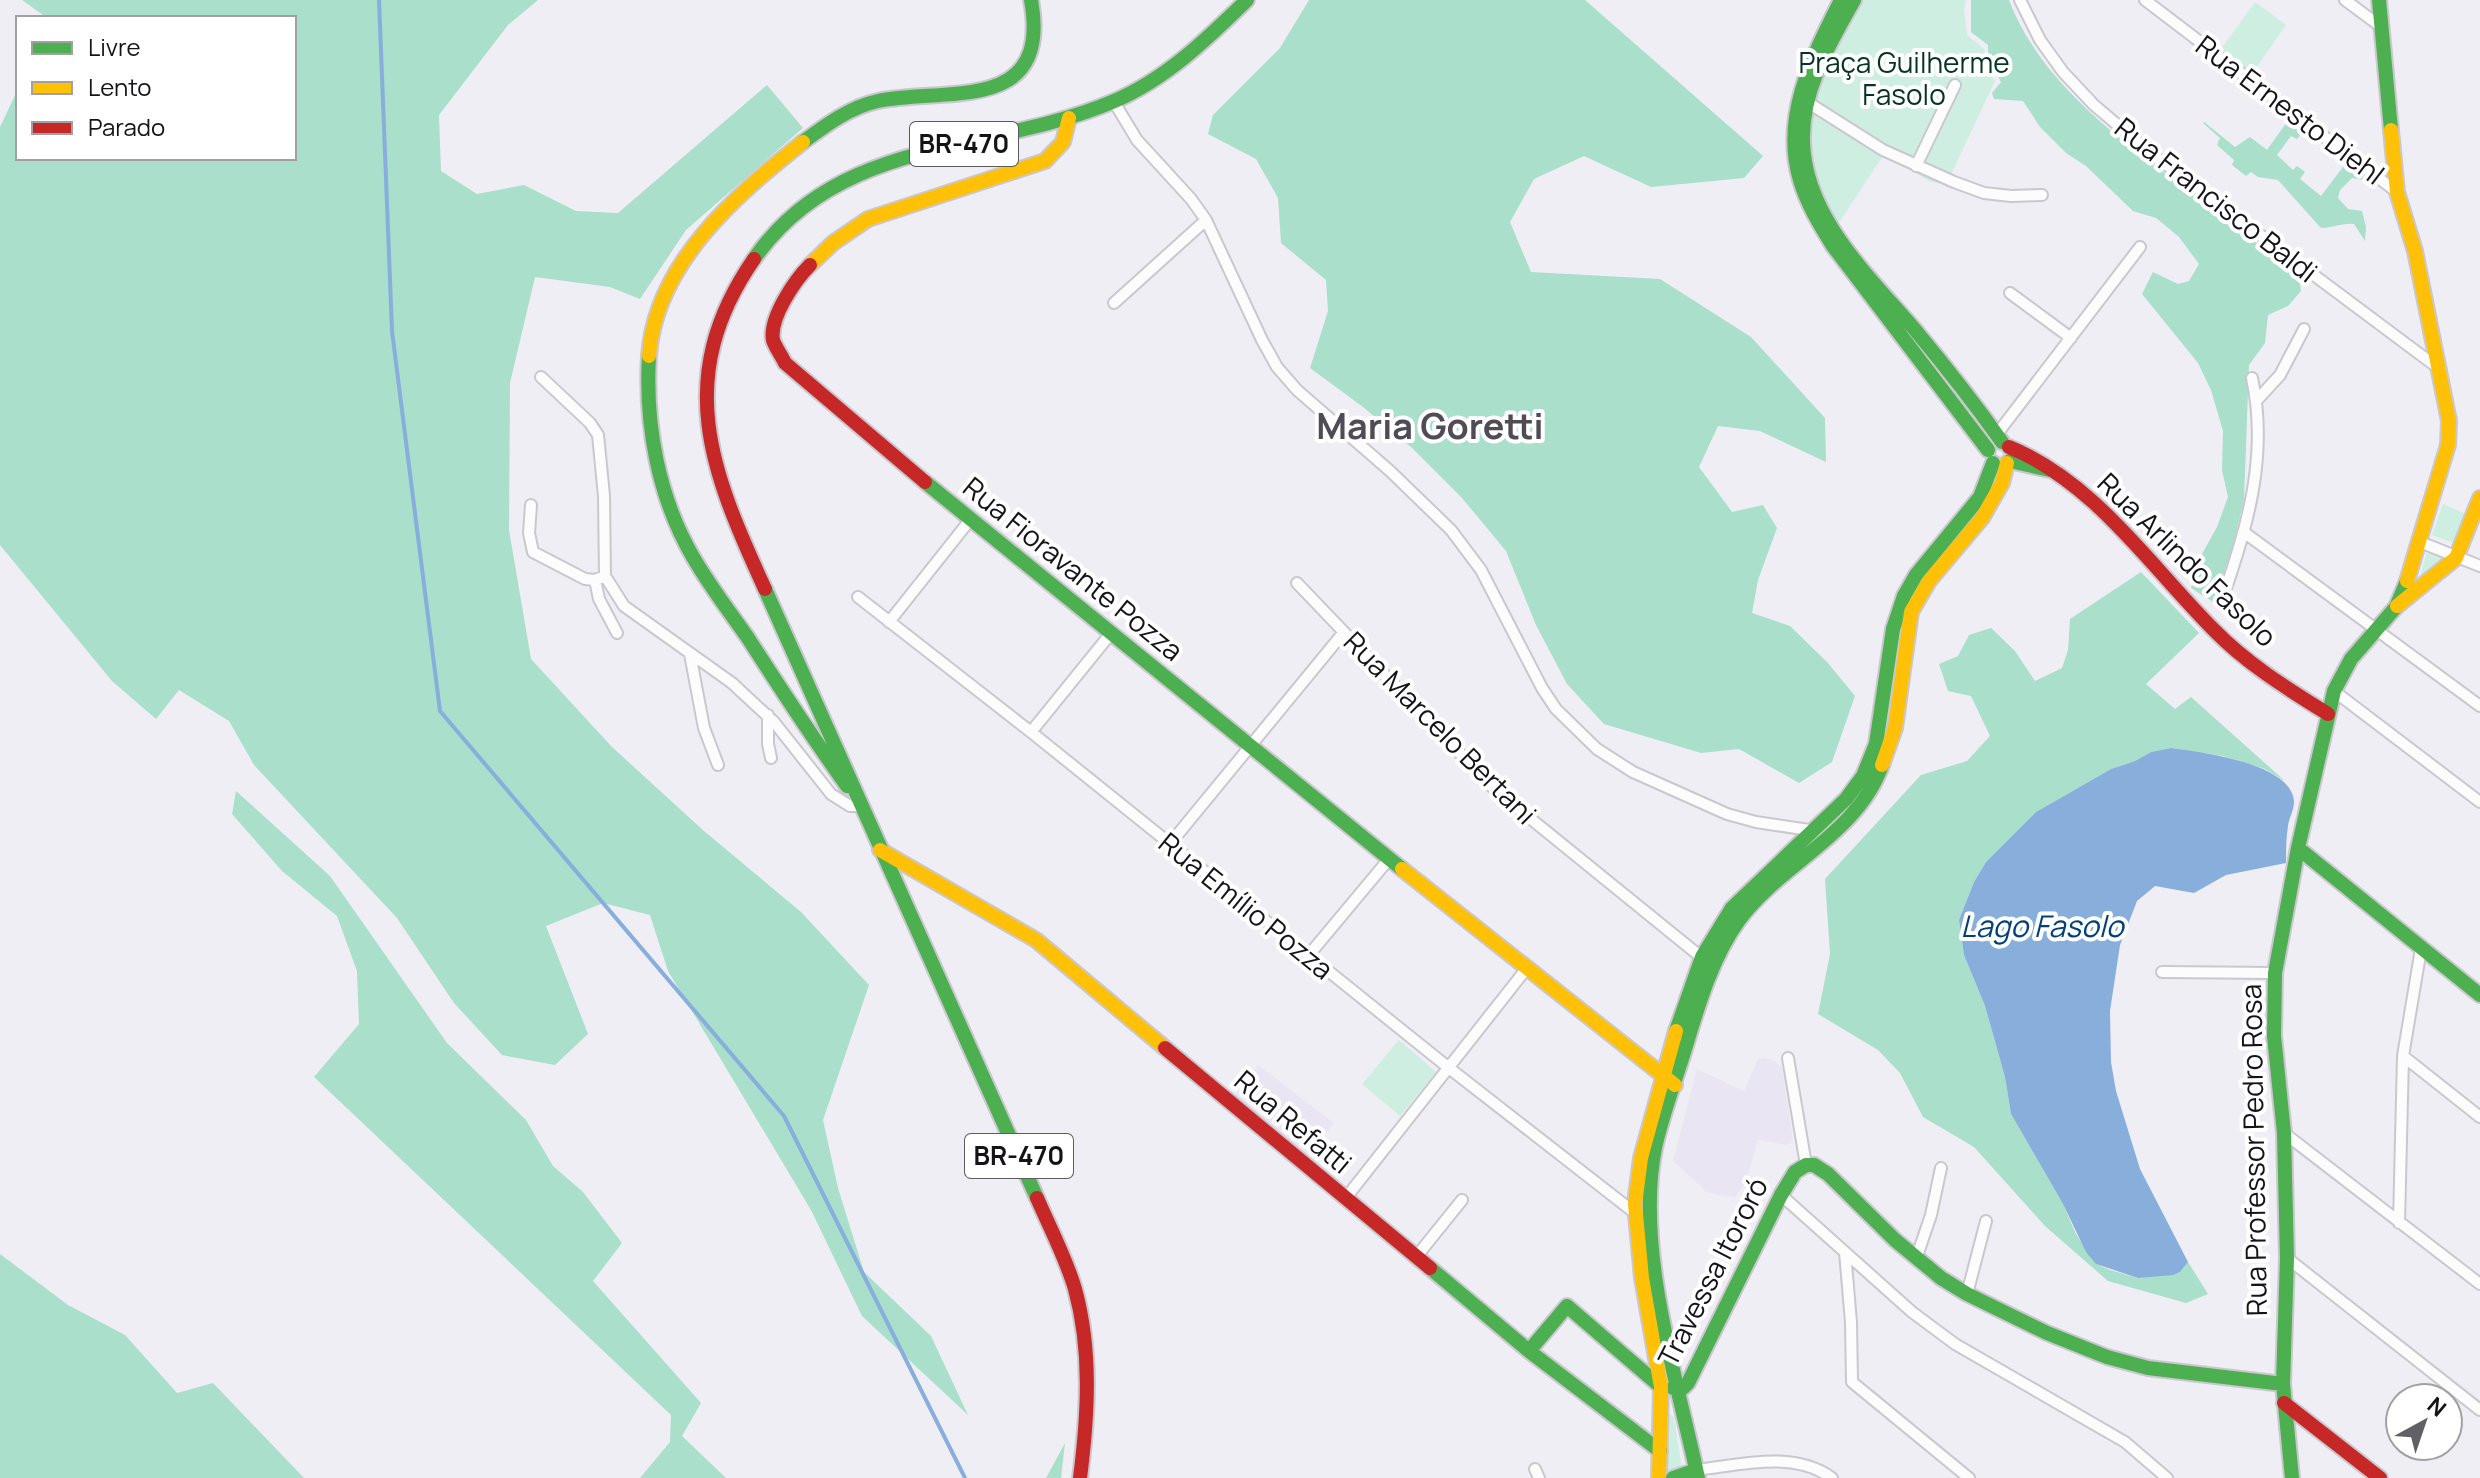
<svg xmlns="http://www.w3.org/2000/svg" width="2480" height="1478" font-family="Manrope,sans-serif">
<style>
.built{fill:#eae5f3}
.green{fill:#cdeee1}
.forest{fill:#a9dfcb}
.water{fill:#88aedc}
.lines{fill:none;stroke-linecap:round;stroke-linejoin:round}
.stream{stroke:#88aedc;stroke-width:4}
.street-casing{stroke:#cac8ce;stroke-width:14}
.fast-casing{stroke:#cac8ce;stroke-width:18}
.slow-casing{stroke:#cac8ce;stroke-width:18}
.jam-casing{stroke:#cac8ce;stroke-width:18}
.street{stroke:#fdfcfd;stroke-width:10}
.fast{stroke:#4caf50;stroke-width:14}
.slow{stroke:#ffc107;stroke-width:14}
.jam{stroke:#c62828;stroke-width:14}
.labels{text-anchor:middle;stroke-width:8;stroke-linejoin:round;paint-order:stroke}
.shield{fill:#fff;stroke:#5b5a5d;stroke-width:2}
.shield-label{font-size:26px;font-weight:bold;fill:#151318}
.park-label{font-size:28px;fill:#053424;stroke:#fff}
.street-label{font-size:28px;fill:#151318;stroke:#fff}
.water-label{font-size:30px;font-style:italic;fill:#03407a;stroke:#fff}
.district-label{font-size:36px;font-weight:bold;fill:#504c57;stroke:#fff}
</style>
<rect width="100%" height="100%" fill="#efeef4"/>
<path class="built" d="M1765,1058L1775,1061L1782,1068L1793,1140L1787,1145L1758,1140L1745,1184L1735,1197L1708,1193L1673,1161L1697,1069L1744,1091L1758,1059Z
M1258,1065L1334,1123L1303,1160L1233,1098Z"/>
<path class="green" d="M1859,0H1966L1964,9L1967,35L1985,50L1984,67L1995,81L1946,185L1929,181L1884,154L1838,224L1819,190L1811,159V99Z
M2255,2L2286,25L2251,75L2219,52Z
M2443,504L2466,514L2454,543L2432,535Z
M2427,551L2446,558L2419,581Z
M1399,1040L1436,1072L1400,1116L1362,1084Z
M1667,1412L1674,1417L1681,1464L1676,1472L1664,1470Z"/>
<path class="forest" d="M22,0H538L508,25L439,115L441,171L477,194L524,185L576,211L618,213L767,85L803,128L686,230L640,299L610,287L535,277L510,383L509,530L531,659L612,747L704,831L801,912L869,985L823,1120L838,1188L864,1272L931,1336L968,1415L862,1316L811,1210L668,971L650,915L603,903L546,926L588,1034L555,1065L502,1055L454,1003L397,918L254,765L229,721L179,690L156,719L112,681L0,545V127L18,89V158H294V18H47Z
M1309,0H1585L1763,156L1744,178L1651,187L1584,156L1534,179L1510,222L1531,272L1660,279L1751,337L1825,418L1826,462L1760,431L1718,426L1699,467L1732,512L1763,505L1777,528L1758,580L1752,613L1790,626L1828,663L1855,696L1832,762L1799,783L1739,749L1701,753L1604,724L1567,684L1536,625L1506,551L1462,498L1411,447L1363,407L1310,368L1328,311L1326,280L1281,243L1278,198L1256,159L1208,134L1213,115L1280,48Z
M1971,0H2009C2041,85 2127,145 2197,197C2232,223 2266,250 2299,277L2301,291L2288,306L2268,315L2265,343L2249,365L2244,500L2231,553L2213,602L2191,588L2202,554L2217,527L2228,497L2222,470L2223,431L2211,390L2198,363L2142,294L2153,272L2178,284L2189,281L2199,264L2179,237L2156,218L2133,211L2086,166L2066,153L2040,127L2023,101L1994,99L1992,93L2001,82L1996,72L1988,66V45L1971,32Z
M2289,119L2300,125L2303,132L2297,139L2291,136L2277,155L2293,170L2297,166L2305,172L2300,179L2321,196L2349,159L2365,171L2363,180L2352,178L2340,190L2338,198L2348,209L2362,211L2366,227L2365,241L2354,224C2342,223 2333,228 2321,228L2278,180L2258,177L2251,172L2246,176L2232,165L2234,160L2217,145L2220,138L2203,123L2204,122L2235,147L2250,137L2267,150Z
M2141,572L2199,633L2146,684L2175,709L2191,697L2285,781L2265,769L2223,756L2171,748L2151,752L2135,761L2111,769L2036,812L1986,862L1974,882L1959,920L1964,955L1985,1006L2005,1077L2011,1114L2063,1204L2076,1234L2096,1264L2110,1270L2138,1278L2180,1272L2188,1262L2208,1294L2186,1303L2108,1281L2045,1226L1974,1147L1923,1117L1900,1073L1878,1050L1818,1014L1830,954L1825,879L1921,775L1967,761L1990,736L1971,696L1948,691L1939,664L1958,656L1969,635L1991,628L2015,651L2035,681L2062,668L2068,650L2070,619Z
M236,791L330,876L447,1043L526,1120L553,1166L583,1192L622,1243L593,1281L701,1403L682,1436L726,1478H640L670,1442L671,1415L314,1077L359,1024L357,971L337,916L282,871L232,814Z
M0,1254L68,1305L125,1335L177,1393L213,1383L304,1478H0Z
M1065,1443L1061,1478H1046Z"/>
<path class="water" d="M2171,748C2200,752 2293,763 2294,802C2294,810 2289,818 2288,826C2286,838 2286,851 2286,863L2226,875L2194,893L2155,886L2137,901L2120,945L2110,1011L2111,1062L2116,1091L2140,1169L2188,1262L2180,1272L2173,1275L2138,1278L2096,1264L2086,1252L2063,1204L2011,1114L2005,1077L1985,1006L1964,955L1959,920L1974,882L1986,862L2036,812L2111,769L2135,761L2151,752Z"/>
<g class="lines">
<path class="stream" d="M379,0L392,331L440,711L784,1116L965,1478"/>
<defs>
<path id="street" d="M2020,0L2040,40L2063,72L2094,105L2153,155L2441,370
M2145,0L2397,192
M2345,0L2380,26
M1804,100L1883,150L1954,182L1984,193L2011,196L2042,195
M1114,102L1137,140L1191,199L1206,220L1262,340L1277,367L1297,390L1390,471L1451,530L1481,570L1542,688L1556,709L1597,749L1633,772L1727,814L1756,822L1816,831
M1916,166L1955,85
M2010,293L2071,338
M1114,303L1206,220
M541,377L590,423L598,435L604,496L605,576L624,606L732,683L774,722L831,794L850,806H862
M2257,400L2280,375L2304,329
M1997,434L2140,247
M531,505L529,533L533,552L585,579L595,580L605,576
M2245,533L2480,706
M2420,542L2480,566
M595,580L599,599L617,633
M1297,583L1494,789L1706,961
M2225,591C2249,522 2268,452 2252,378
M858,597L1031,732L1449,1068L1635,1213
M889,622L970,520
M690,654L704,728L718,765
M2334,691L2480,802
M768,715V744L771,758
M1031,732L1112,632
M1169,845L1344,632
M1308,956L1389,859
M2162,972L2275,973
M2403,1056L2480,1117
M1788,1058L1806,1165
M2284,1133L2480,1284
M1781,1195L1912,1312L1955,1344L2125,1442L2167,1478
M1345,1199L1527,968
M2399,1223L2403,1056L2421,949
M1845,1252L1851,1322L1852,1382L1969,1478
M1416,1257L1462,1200
M2287,1258L2480,1410
M1916,1259L1931,1215L1941,1168
M1967,1294L1986,1221
M1535,1469L1539,1478
M1696,1470C1741,1465 1793,1450 1832,1478"/>
<path id="fast" d="M1841,0C1813,56 1781,116 1800,180C1807,204 1820,225 1833,246L1988,450
M1854,0C1830,43 1801,90 1803,142C1805,218 1870,277 1916,331C1946,367 1975,404 2002,442
M2379,0L2391,130
M803,142C826,125 850,107 878,101C946,87 1052,115 1031,0
M754,259C839,136 988,154 1112,102C1165,80 1207,39 1247,0
M649,356C645,424 658,497 693,557C709,585 729,611 748,638C780,688 813,738 847,786
M2010,461L2050,470
M925,482L1402,869
M765,589L1037,1198
M2298,848L2480,995
M1676,1031L1702,957L1732,908L1846,799L1863,776L1876,744L1893,629L1904,596L1916,575L1980,497L1993,463
M1430,1268L1529,1351L1660,1451
M1529,1351L1567,1306L1661,1387
M1673,1388H1683L1688,1383L1781,1195L1795,1172L1806,1165H1814L1828,1174L1895,1240L1941,1278L1967,1294L2047,1333L2107,1357L2148,1368L2283,1384
M1673,1478L1696,1470
M1698,1478C1677,1379 1635,1248 1655,1148C1662,1115 1675,1082 1685,1049C1698,1006 1712,957 1739,920C1780,864 1858,834 1882,765
M2292,1478L2283,1384L2287,1258L2284,1133L2274,1036L2275,973L2298,848L2334,691L2351,659L2396,607L2407,581"/>
<path id="slow" d="M2391,130L2397,192L2415,251L2449,421L2448,445L2407,581
M810,265L833,243L868,219L1045,161L1063,142L1069,118
M649,356C655,264 736,195 803,142
M2397,606L2456,558L2480,498
M1882,765L1895,728L1911,612L1929,581L1982,518L2002,483L2007,463
M880,850L1036,940L1165,1048
M1402,869L1675,1085
M1659,1478L1661,1387L1642,1278L1635,1204L1641,1158L1676,1031"/>
<path id="jam" d="M754,259C672,378 711,471 765,589
M810,265C795,280 769,318 773,340C775,347 782,356 785,363L925,482
M2009,447C2095,482 2150,566 2214,630C2247,664 2288,689 2328,714
M1165,1048L1430,1268
M1037,1198C1050,1228 1066,1258 1075,1289C1092,1351 1088,1415 1080,1478
M2284,1403L2380,1478"/>
</defs>
<use href="#street" class="street-casing"/>
<use href="#fast" class="fast-casing"/>
<use href="#slow" class="slow-casing"/>
<use href="#jam" class="jam-casing"/>
<use href="#street" class="street"/>
<use href="#fast" class="fast"/>
<use href="#slow" class="slow"/>
<use href="#jam" class="jam"/>
</g>
<g class="labels">
<g class="shield">
<rect x="910" y="122" width="108" height="44" rx="6"/>
<rect x="965" y="1134" width="108" height="44" rx="6"/>
</g>
<g class="shield-label">
<text x="964" y="153">BR-470</text>
<text x="1019" y="1165">BR-470</text>
</g>
<g class="park-label">
<text x="1904" y="73">Praça Guilherme<tspan x="1904" dy="32">Fasolo</tspan></text>
</g>
<g class="street-label">
<text transform="translate(2290 110) rotate(37)" y="10">Rua Ernesto Diehl</text>
<text transform="translate(2216 200) rotate(38)" y="10">Rua Francisco Baldi</text>
<text transform="translate(2187 560) rotate(44)" y="10">Rua Arlindo Fasolo</text>
<text transform="translate(1073 569) rotate(39)" y="10">Rua Fioravante Pozza</text>
<text transform="translate(1440 728) rotate(45)" y="10">Rua Marcelo Bertani</text>
<text transform="translate(1246 906) rotate(39)" y="10">Rua Emílio Pozza</text>
<text transform="translate(1293 1122) rotate(40)" y="10">Rua Refatti</text>
<text transform="translate(2254 1150) rotate(-91)" y="10">Rua Professor Pedro Rosa</text>
<text transform="translate(1713 1272) rotate(-63)" y="10">Travessa Itororó</text>
</g>
<g class="water-label">
<text x="2042" y="937">Lago Fasolo</text>
</g>
<g class="district-label">
<text x="1430" y="439">Maria Goretti</text>
</g>
</g>
<rect x="16" y="16" width="280" height="144" fill="#ffffff" stroke="#a1a1a3" stroke-width="2"/>
<rect x="32" y="42" width="40" height="12" fill="#4caf50" stroke="#a1a1a3" stroke-width="2"/>
<text x="88" y="56" font-size="24" fill="#151318">Livre</text>
<rect x="32" y="82" width="40" height="12" fill="#ffc107" stroke="#a1a1a3" stroke-width="2"/>
<text x="88" y="96" font-size="24" fill="#151318">Lento</text>
<rect x="32" y="122" width="40" height="12" fill="#c62828" stroke="#a1a1a3" stroke-width="2"/>
<text x="88" y="136" font-size="24" fill="#151318">Parado</text>
<g transform="translate(2424 1422) rotate(40)"><circle r="38" fill="#ffffff" stroke="#a1a1a3" stroke-width="2"/>
<path d="M0-6L14 30L0 20L-14 30Z" fill="#616065"/>
<text y="-12" font-size="22" font-weight="bold" text-anchor="middle" fill="#151318">N</text>
</g>
</svg>
